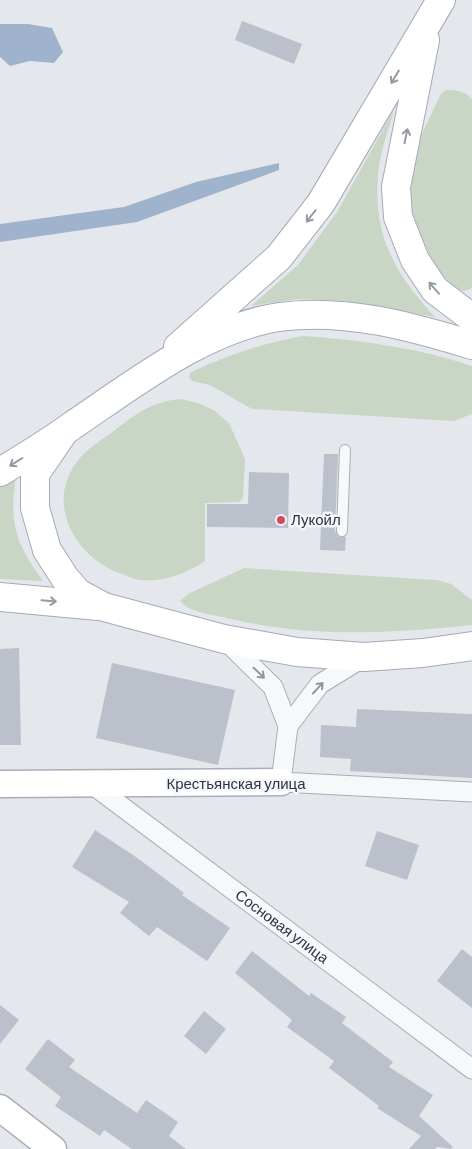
<svg xmlns="http://www.w3.org/2000/svg" width="472" height="1149" font-family="Barlow,sans-serif">
<style>
.green{fill:#c9d6c5}
.water{fill:#9fb4cc}
.building{fill:#bbc0ca}
.lines{fill:none;stroke-linecap:round;stroke-linejoin:round}
.service-casing{stroke:#a9aeb7;stroke-width:12}
.minor-casing{stroke:#a9aeb7;stroke-width:21}
.secondary-casing{stroke:#a9aeb7;stroke-width:29}
.primary-casing{stroke:#a3abb8;stroke-width:30}
.service{stroke:#f7f8fa;stroke-width:10}
.minor{stroke:#f7f8fa;stroke-width:19}
.secondary{stroke:#fff;stroke-width:26}
.primary{stroke:#fff;stroke-width:28}
.oneway{stroke:#959aa2}
.oneway2{stroke:#9196a0}
.poi-dot{fill:#d1495b;stroke:#f4f6f9;stroke-width:2}
.labels{text-anchor:middle;stroke-width:5;stroke-linejoin:round;paint-order:stroke}
.poi-label{font-size:15px;fill:#2b3445;stroke:#f4f6f9;text-anchor:start}
.street-label{font-size:15px;fill:#2b3445;stroke:#f4f6f9}
</style>
<rect width="100%" height="100%" fill="#e4e7ec"/>
<path class="green" d="M446,90C457,90 465,91 472,99V288L464,291L455,289L430,260L411,226L406,174L412,154L441,94Z
M394,110C389,128 382,147 379,166C371,232 392,270 435,317L345,301L297,299L251,306L298,265L337,212Z
M303,336C354,339 423,349 472,366V414L454,421L252,409L210,385L192,381L189,377L191,372C228,355 263,343 303,336Z
M181,399L198,403L215,411L229,423L245,459L243,498L239,502L205,503V561C185,574 165,582 141,580C135,580 128,576 122,574C77,559 45,506 76,463C85,450 101,440 114,431C135,414 153,401 181,399Z
M16,476C9,524 15,542 43,581L0,579V484Z
M244,568L436,580L451,584L472,600V625C382,634 311,638 222,617C209,614 189,612 180,601L188,594Z"/>
<path class="water" d="M0,24H28L52,28L63,52L54,63L30,61L10,66L0,57Z
M279,163V170L137,222L0,242V224L124,207L196,182Z"/>
<path class="building" d="M242,21L302,44L294,64L235,40Z
M324,454H338L335,531L339,537H346L345,551L320,550Z
M249,472L289,473L288,528L207,527V504H248Z
M19,648L21,745H0V649Z
M112,663L235,690L218,765L96,738Z
M357,709L472,714V778L350,771L351,759L320,757L321,725L356,727Z
M95,830L136,857L184,893L182,895L230,928L207,961L157,927L149,936L120,913L129,902L72,867Z
M377,831L419,845L407,880L365,866Z
M462,949L472,957V1008L437,981Z
M252,951L309,996L311,993L346,1017L342,1023L393,1062L389,1067L433,1095L419,1116L453,1147L451,1149L437,1147L435,1149H409L421,1136L377,1108L379,1106L329,1068L334,1061L287,1027L292,1020L235,973Z
M0,1005L19,1020L0,1044Z
M204,1011L226,1029L206,1054L184,1036Z
M48,1039L75,1060L69,1067L137,1113L146,1100L178,1122L169,1136L186,1149H132L104,1130L100,1136L55,1106L61,1097L25,1069Z"/>
<g class="lines">
<defs>
<path id="service" d="M342,531L345,450"/>
<g id="minor">
<path d="M224,639L273,687L288,726L281,782L472,792"/>
<path d="M288,726L320,684L364,657"/>
<path id="s1" d="M93,785L472,1069"/>
</g>
<path id="secondary" d="M0,784L281,782
M0,1108L53,1149"/>
<path id="primary" d="M425,40L396,187L398,217L415,260L435,290L472,318
M178,347L279,257L321,203L441,0
M63,433L35,474V508L47,550L65,578L78,593L104,607L224,639L297,652L364,657L423,653L472,646
M0,472C25,457 50,442 73,425C134,384 205,328 279,317C345,308 410,326 472,345
M0,597L98,606"/>
</defs>
<use href="#service" class="service-casing"/>
<use href="#minor" class="minor-casing"/>
<use href="#secondary" class="secondary-casing"/>
<use href="#primary" class="primary-casing"/>
<use href="#service" class="service"/>
<use href="#minor" class="minor"/>
<use href="#secondary" class="secondary"/>
<use href="#primary" class="primary"/>
</g>
<defs><path id="oneway-shaft" d="M-6 0H5M1.5-3L5.5 0L1.5 3" fill="none" stroke-width="1.6" stroke-linecap="round" stroke-linejoin="round" transform="scale(1.25)"/></defs>
<g class="oneway">
<use href="#oneway-shaft" transform="translate(395 77) rotate(121)"/>
<use href="#oneway-shaft" transform="translate(406 136) rotate(-78)"/>
<use href="#oneway-shaft" transform="translate(311 216) rotate(128)"/>
<use href="#oneway-shaft" transform="translate(434 288) rotate(-131)"/>
<use href="#oneway-shaft" transform="translate(16 462) rotate(148)"/>
<use href="#oneway-shaft" transform="translate(49 601) rotate(5)"/>
</g>
<g class="oneway2">
<use href="#oneway-shaft" transform="translate(259 673) rotate(44)"/>
<use href="#oneway-shaft" transform="translate(318 688) rotate(-47)"/>
</g>
<circle class="poi-dot" cx="281" cy="520" r="5"/>
<g class="labels">
<g class="poi-label">
<text x="291" y="525">Лукойл</text>
</g>
<g class="street-label">
<text x="236" y="789">Крестьянская улица</text>
<text dy="5" stroke="none"><textPath href="#s1" startOffset="236">Сосновая улица</textPath></text>
</g>
</g>
</svg>
